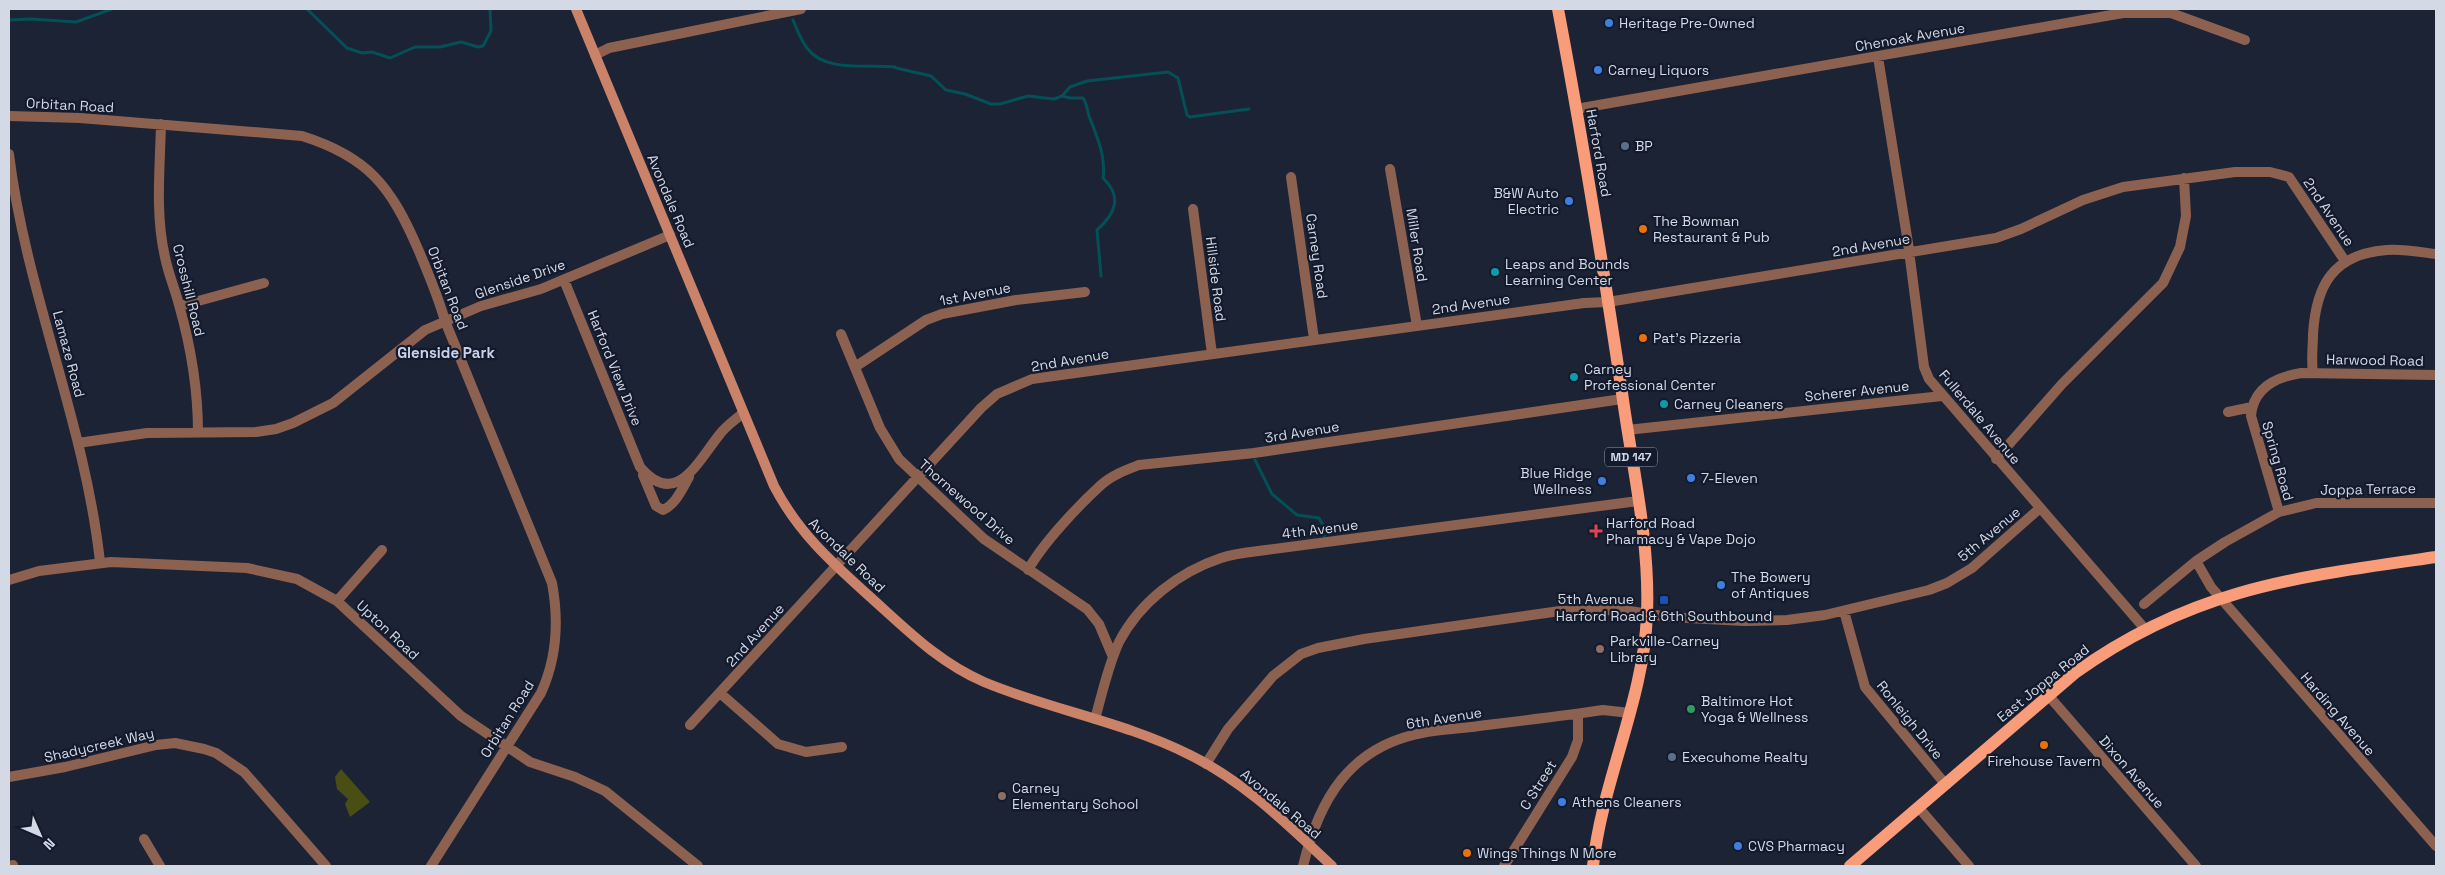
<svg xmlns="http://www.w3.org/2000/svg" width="2445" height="875" font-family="'Space Grotesk',sans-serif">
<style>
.green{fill:#484e14}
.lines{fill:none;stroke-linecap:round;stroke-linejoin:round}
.stream{stroke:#045057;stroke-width:3}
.street{stroke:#8d6150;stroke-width:10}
.secondary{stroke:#ca8268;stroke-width:10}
.primary{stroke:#f99c7a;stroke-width:12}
.shop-dot{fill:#3f7fe0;stroke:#131a2b;stroke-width:2}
.service-dot{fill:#5c6f8a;stroke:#131a2b;stroke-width:2}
.food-dot{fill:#e8710a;stroke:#131a2b;stroke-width:2}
.culture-dot{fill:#0f9aa8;stroke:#131a2b;stroke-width:2}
.health-dot{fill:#e0444e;stroke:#131a2b;stroke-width:2}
.transit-dot{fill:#1a4fb4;stroke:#131a2b;stroke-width:2}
.education-dot{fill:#8d6e63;stroke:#131a2b;stroke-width:2}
.leisure-dot{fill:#2e9e5b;stroke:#131a2b;stroke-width:2}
.labels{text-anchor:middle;stroke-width:4.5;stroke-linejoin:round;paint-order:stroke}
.shield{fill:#131a2b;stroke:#99a0ad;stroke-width:1}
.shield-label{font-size:12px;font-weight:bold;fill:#d3d9e5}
.poi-label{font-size:14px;fill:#d3d9e5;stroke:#131a2b;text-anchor:start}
.street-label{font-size:14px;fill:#d3d9e5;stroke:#131a2b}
.neighbourhood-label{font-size:15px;font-weight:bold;fill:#c8d3eb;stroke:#131a2b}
</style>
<rect width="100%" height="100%" fill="#1c2335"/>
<path class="green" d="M341,769L370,802L350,817L345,804L348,799L337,789L335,777Z"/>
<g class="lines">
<path class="stream" d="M307,9L347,48L362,53L372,52L390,58L415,47H440L461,42L478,47L483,46L491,31L490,9
M9,20L31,19L76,22L112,9
M793,20C797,30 801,40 807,48C825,73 868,64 895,67
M896,68L931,76L946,90L965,94L991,104H1000L1028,96L1054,99L1062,96L1070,87L1087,81L1168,72L1178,78L1187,115L1190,117L1249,109
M1062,96L1070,98H1083C1087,103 1087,110 1089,116C1097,136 1106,157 1103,178C1123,197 1115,214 1097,230L1101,276
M1255,460L1272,494L1297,515L1319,518L1323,525L1324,536"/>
<path class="street" d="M595,55L609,48L801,9
M1878,57L1908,243L1924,367L1929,379L2145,629
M1576,109L2123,13H2171L2245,40
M9,116L80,118L302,136C369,157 391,187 418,249C428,273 438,296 445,321L552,583C559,621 557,658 541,693L431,866
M161,124C160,168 155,214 165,257C168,273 175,289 179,305C191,347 198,389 198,433
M9,154C26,293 85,423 100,562
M1390,169L1417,326
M1291,177L1314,339
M1193,209L1212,354
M564,280L640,467C676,510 698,461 720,434C726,426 735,420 743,413
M180,306L264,283
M841,334L880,428L899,459L984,539L1087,609L1099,624L1113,657
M855,367L926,320L942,314L1016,300L1085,292
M2313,373C2311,360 2313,347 2313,334C2316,285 2333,254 2387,250C2403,249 2420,252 2436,254
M2228,412L2252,407
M1627,430L1942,396
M78,443L147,433L256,432L276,429L293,423L333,403L425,330L481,306L541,289L670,235
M1996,459L2062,384L2163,283L2180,247L2186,216L2184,178
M643,475L656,506L663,510C676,504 682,489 689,477
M2279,512L2251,416C2253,388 2276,377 2301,373L2436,375
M2196,561L2211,587L2436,846
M1028,570C1043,543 1079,505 1101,485C1112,475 1126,470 1139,465L1254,453L1622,399
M9,580L39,571L111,562L247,568L297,579L337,601L461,716L530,762L575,777L605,791L698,866
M337,601L382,550
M2144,604L2196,561L2225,542L2279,512L2316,503H2436
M1844,611L1865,687L1946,785
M720,693L778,744L806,752L842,747
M2048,695L2196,866
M1095,719C1102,694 1108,666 1119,642C1140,602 1179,572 1221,558C1235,553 1251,552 1266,550L1638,501
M690,725L981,408L997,394L1032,379L1584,303L1608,302L1996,238L2021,229L2083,200L2123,187L2235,172H2270L2289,177L2345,261
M1206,764L1228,729L1273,676L1301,654L1318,648L1364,639L1560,611L1623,610L1669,617L1744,621L1787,620L1825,615L1929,590L1947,583L1972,568L2039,509
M9,777L65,767L156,745L175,743L204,749L216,753L244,772L326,866
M1919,808L1969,866
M144,839L160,866
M13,865V866
M1303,866C1319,800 1349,747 1422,733C1440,729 1460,729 1479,726C1520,721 1562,716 1603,710L1630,713
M1504,866L1572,757L1578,740V714"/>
<path class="secondary" d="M576,9L774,486C800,536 836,566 878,604C911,634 942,664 984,682C1051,710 1125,722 1190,755C1245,782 1288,825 1332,866"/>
<path class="primary" d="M1558,9C1582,136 1603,265 1622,393C1632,466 1650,541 1647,614C1644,701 1602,780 1593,866
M1850,866L2075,673C2193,588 2297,577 2436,557"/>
</g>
<g class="shop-dot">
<circle cx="1609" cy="23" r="5"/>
<circle cx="1598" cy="70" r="5"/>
<circle cx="1569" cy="201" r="5"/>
<circle cx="1691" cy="478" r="5"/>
<circle cx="1602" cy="481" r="5"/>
<circle cx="1721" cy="585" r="5"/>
<circle cx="1562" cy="802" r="5"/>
<circle cx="1738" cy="846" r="5"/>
</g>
<g class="service-dot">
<circle cx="1625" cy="146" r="5"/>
<circle cx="1672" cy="757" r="5"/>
</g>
<g class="food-dot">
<circle cx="1643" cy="229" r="5"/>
<circle cx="1643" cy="338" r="5"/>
<circle cx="2044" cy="745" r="5"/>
<circle cx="1467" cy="853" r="5"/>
</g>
<g class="culture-dot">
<circle cx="1495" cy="272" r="5"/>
<circle cx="1574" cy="377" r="5"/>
<circle cx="1664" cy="404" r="5"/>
</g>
<path class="health-dot" d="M1593.5 523.5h5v5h5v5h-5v5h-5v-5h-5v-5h5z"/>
<rect class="transit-dot" x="1659" y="595" width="10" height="10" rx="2.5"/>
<g class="education-dot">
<circle cx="1600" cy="649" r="5"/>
<circle cx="1002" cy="796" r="5"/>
</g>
<circle class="leisure-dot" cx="1691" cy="709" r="5"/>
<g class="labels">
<rect class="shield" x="1605" y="447.5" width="52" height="19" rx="4"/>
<g class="shield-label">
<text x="1631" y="461">MD 147</text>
</g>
<g class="poi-label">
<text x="1619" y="28">Heritage Pre-Owned</text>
<text x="1608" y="75">Carney Liquors</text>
<text x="1635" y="151">BP</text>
<text x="1559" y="198" text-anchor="end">B&amp;W Auto<tspan x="1559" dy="16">Electric</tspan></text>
<text x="1653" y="226">The Bowman<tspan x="1653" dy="16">Restaurant &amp; Pub</tspan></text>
<text x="1505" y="269">Leaps and Bounds<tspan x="1505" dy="16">Learning Center</tspan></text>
<text x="1653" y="343">Pat's Pizzeria</text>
<text x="1584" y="374">Carney<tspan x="1584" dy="16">Professional Center</tspan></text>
<text x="1674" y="409">Carney Cleaners</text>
<text x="1592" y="478" text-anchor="end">Blue Ridge<tspan x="1592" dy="16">Wellness</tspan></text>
<text x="1701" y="483">7-Eleven</text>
<text x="1606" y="528">Harford Road<tspan x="1606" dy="16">Pharmacy &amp; Vape Dojo</tspan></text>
<text x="1731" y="582">The Bowery<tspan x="1731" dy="16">of Antiques</tspan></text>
<text x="1664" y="621" text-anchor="middle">Harford Road &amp; 6th Southbound</text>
<text x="1610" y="646">Parkville-Carney<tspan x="1610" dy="16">Library</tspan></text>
<text x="1701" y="706">Baltimore Hot<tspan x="1701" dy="16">Yoga &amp; Wellness</tspan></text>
<text x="1682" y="762">Execuhome Realty</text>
<text x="2044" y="766" text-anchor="middle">Firehouse Tavern</text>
<text x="1012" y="793">Carney<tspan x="1012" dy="16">Elementary School</tspan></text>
<text x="1572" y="807">Athens Cleaners</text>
<text x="1748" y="851">CVS Pharmacy</text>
<text x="1477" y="858">Wings Things N More</text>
</g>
<g class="street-label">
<text transform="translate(1910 37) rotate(-10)" y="5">Chenoak Avenue</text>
<text transform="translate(70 105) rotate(3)" y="5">Orbitan Road</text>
<text transform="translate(1599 153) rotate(80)" y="5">Harford Road</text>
<text transform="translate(671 201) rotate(67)" y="5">Avondale Road</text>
<text transform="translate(2329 212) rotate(56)" y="5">2nd Avenue</text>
<text transform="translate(1417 245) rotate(81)" y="5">Miller Road</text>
<text transform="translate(1871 245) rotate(-10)" y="5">2nd Avenue</text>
<text transform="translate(1317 256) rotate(82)" y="5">Carney Road</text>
<text transform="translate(520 279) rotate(-19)" y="5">Glenside Drive</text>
<text transform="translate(1216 279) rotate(83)" y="5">Hillside Road</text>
<text transform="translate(448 288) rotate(69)" y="5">Orbitan Road</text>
<text transform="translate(189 290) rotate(76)" y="5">Crosshill Road</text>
<text transform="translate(975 294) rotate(-11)" y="5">1st Avenue</text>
<text transform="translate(1471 304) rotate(-8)" y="5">2nd Avenue</text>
<text transform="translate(69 354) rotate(75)" y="5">Lamaze Road</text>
<text transform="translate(1070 360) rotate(-10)" y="5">2nd Avenue</text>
<text transform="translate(2375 360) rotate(1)" y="5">Harwood Road</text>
<text transform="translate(615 368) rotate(68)" y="5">Harford View Drive</text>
<text transform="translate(1857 391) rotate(-6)" y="5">Scherer Avenue</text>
<text transform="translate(1980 417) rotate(50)" y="5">Fullerdale Avenue</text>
<text transform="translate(1302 432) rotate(-9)" y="5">3rd Avenue</text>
<text transform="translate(2278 461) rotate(74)" y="5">Spring Road</text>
<text transform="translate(2368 489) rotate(-1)" y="5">Joppa Terrace</text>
<text transform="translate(967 502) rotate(41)" y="5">Thornewood Drive</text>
<text transform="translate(1320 529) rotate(-7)" y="5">4th Avenue</text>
<text transform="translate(1989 534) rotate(-40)" y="5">5th Avenue</text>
<text transform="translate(847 555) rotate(44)" y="5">Avondale Road</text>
<text x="1596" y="604">5th Avenue</text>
<text transform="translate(388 630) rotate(43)" y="5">Upton Road</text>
<text transform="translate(755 635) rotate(-48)" y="5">2nd Avenue</text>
<text transform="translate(2043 683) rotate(-39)" y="5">East Joppa Road</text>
<text transform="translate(2338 714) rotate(49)" y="5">Harding Avenue</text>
<text transform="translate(1444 718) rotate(-9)" y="5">6th Avenue</text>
<text transform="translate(507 719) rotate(-58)" y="5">Orbitan Road</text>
<text transform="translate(1910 720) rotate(51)" y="5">Ronleigh Drive</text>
<text transform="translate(99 745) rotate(-13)" y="5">Shadycreek Way</text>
<text transform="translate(2132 772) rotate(49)" y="5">Dixon Avenue</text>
<text transform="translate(1538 785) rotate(-58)" y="5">C Street</text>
<text transform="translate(1281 804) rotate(40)" y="5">Avondale Road</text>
</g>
<g class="neighbourhood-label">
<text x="446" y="358">Glenside Park</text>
</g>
</g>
<rect width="2445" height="875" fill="none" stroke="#d3d9e5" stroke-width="20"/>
<g transform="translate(40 835) rotate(135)" stroke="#131a2b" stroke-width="4" paint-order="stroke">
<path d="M0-4L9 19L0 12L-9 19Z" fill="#d3d9e5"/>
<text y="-8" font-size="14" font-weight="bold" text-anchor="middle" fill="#d3d9e5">N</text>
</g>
</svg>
